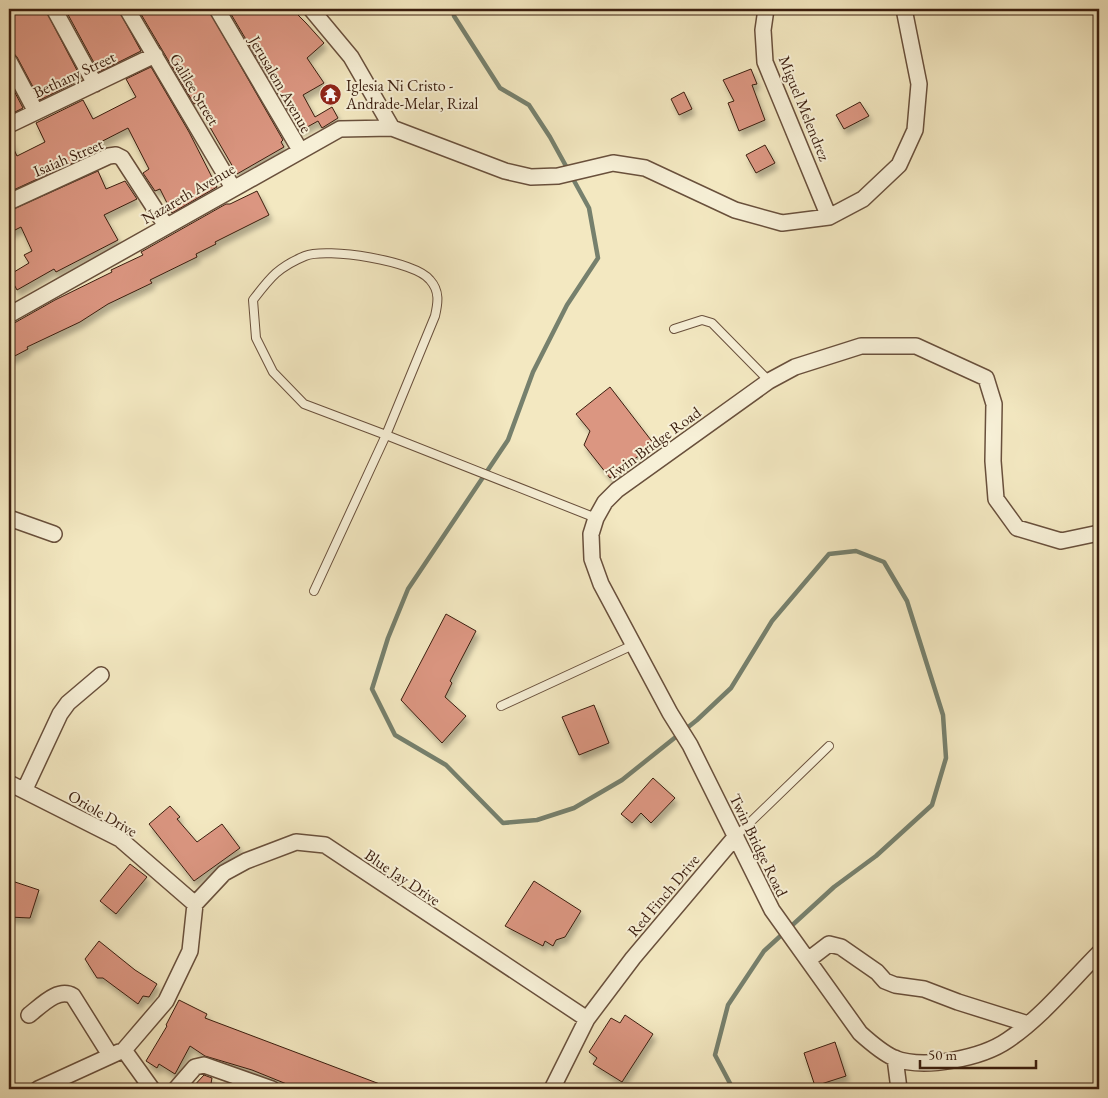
<svg xmlns="http://www.w3.org/2000/svg" width="1108" height="1098" font-family="'EB Garamond',serif">
<style>
.lines{fill:none;stroke-linecap:round;stroke-linejoin:round}
.stream{stroke:#76806d;stroke-width:4.5}
.building{fill:#db9681;stroke:#3b1e0f;filter:url(#shadow)}
.service-casing{stroke:#69503c;stroke-width:10}
.minor-casing{stroke:#69503c;stroke-width:18}
.service{stroke:#f7f0d7;stroke-width:8}
.minor{stroke:#f7f0d7;stroke-width:15}
.labels{text-anchor:middle;stroke-width:4;stroke-linejoin:round;paint-order:stroke}
.street-label{font-size:16px;fill:#3b1e0f;stroke:#f7f0d7}
.poi-label{font-size:16px;fill:#3b1e0f;stroke:#f7f0d7;text-anchor:start}
</style>
<defs>
<filter id="shadow"><feDropShadow dx="3" dy="5.5" stdDeviation="2.5" flood-color="#0004"/></filter>
</defs>
<rect width="100%" height="100%" fill="#f3e8c1"/>
<filter id="stains"><feTurbulence type="fractalNoise" baseFrequency=".004" numOctaves="4"/><feColorMatrix values="0 0 0 0 .2 0 0 0 0 .09 0 0 0 0 .02 0 0 0 .5 -.17"/></filter>
<radialGradient id="worn" r=".72"><stop offset=".6" stop-color="#630" stop-opacity="0"/><stop offset="1" stop-color="#630" stop-opacity=".3"/></radialGradient>
<g class="lines">
<path class="stream" d="M453,9L454,16L500,88L529,105L550,137L589,208L598,258L567,305L533,372L508,440L408,589L388,638L372,689L395,735L446,765L503,823L537,820L574,808L622,780L697,720L731,688L772,621L829,554L856,551L884,562L907,601L943,715L946,758L932,805L876,856L834,887L764,951L728,1005L715,1055L733,1089"/>
</g>
<path class="building" d="M9,9H45L81,78L73,81L74,83L40,100L17,57L9,48Z
M65,9H118L141,51L99,72Z
M138,9H208L283,140L281,142L284,147L237,174L196,103L194,104Z
M228,9H292L306,23L324,43L307,58L324,83L303,95L315,117L332,107L338,118L322,128L318,121L300,131Z
M151,67L189,132L217,187L172,213L160,189L155,191L143,173L149,169L128,128L87,149L90,155L9,192V139L17,156L45,142L36,123L83,100L93,119L136,97L126,79Z
M751,69L757,84L752,85L765,120L739,131L728,103L734,101L723,80Z
M10,83L23,108L9,115V84Z
M684,92L692,109L679,115L671,99Z
M860,102L869,116L844,129L836,115Z
M765,145L775,163L756,173L746,155Z
M98,171L106,189L125,181L137,199L104,215L118,240L56,272L54,269L17,290L9,275L29,263L24,255L32,251L21,227L9,233V211Z
M257,191L269,215L215,242L216,244L196,254L197,257L150,280L152,283L108,304L80,322L27,347L28,349L9,359V326L55,300L112,272L111,270L143,255L141,252L226,204H230Z
M610,387L654,444L610,478L584,445L590,431L576,414Z
M446,614L476,631L450,681L452,683L445,697L466,716L442,743L401,700Z
M594,705L609,743L579,755L562,717Z
M653,778L675,798L651,823L641,813L632,823L621,814Z
M170,806L180,817L177,819L197,842L222,824L240,848L194,881L149,824Z
M130,864L147,877L116,914L100,901Z
M9,880L39,890L30,918L9,917Z
M534,881L581,911L565,937L556,940L553,946L545,941L543,946L505,926Z
M99,941L135,970L157,984L149,997L143,996L138,1004L103,978H97L85,959Z
M179,1000L207,1014L205,1018L393,1089H299L252,1070L205,1056L190,1046L175,1074L159,1064L157,1068L146,1061L167,1026L166,1025Z
M625,1015L653,1034L622,1082L593,1064L597,1058L589,1052L611,1018L620,1023Z
M835,1042L846,1076L815,1086L804,1053Z
M204,1075L212,1078L210,1089H191Z"/>
<g class="lines">
<defs>
<path id="service" d="M674,329L702,320L712,323L769,381
M314,591L386,435L304,404L273,372L256,338L253,300C270,278 278,267 305,256C326,247 416,261 430,280C440,291 438,303 435,316L386,435L596,518
M501,706L633,645
M736,836L829,746"/>
<path id="minor" d="M54,9L95,84
M127,9L233,188
M217,9L300,150
M311,9L351,57L392,128
M766,9L763,30L765,62L829,217
M9,61L36,112
M9,125L155,55
M9,202L109,156L116,155L122,158L166,226
M9,315L340,129L392,128L505,171L531,177L558,176L613,163L645,168L735,210L782,223L829,217L863,199L899,165L915,130L919,84L904,9
M9,518L54,534
M1099,533L1061,541L1017,528L996,499L993,461L994,404L986,378L916,346H861L795,367L769,381L617,490L605,502L596,518L591,534L592,559L601,584L670,713L690,745L772,910L860,1033C870,1042 881,1052 894,1058C924,1070 982,1058 1008,1040C1042,1017 1070,982 1099,953
M9,783L120,839L195,904
M25,789L60,714L68,703L101,675
M195,904L224,873L246,861L296,842L325,845L587,1019
M808,960L829,944L841,947L877,972L885,981L895,985L924,989L958,1002L1028,1024
M29,1015C41,1006 58,987 73,996L110,1055
M124,1050L166,1001L190,951L195,904
M124,1050L152,1089
M895,1058L899,1089
M38,1089L119,1052
M176,1089L195,1067L204,1065L272,1089
M552,1089L587,1019L633,958L736,836"/>
</defs>
<use href="#service" class="service-casing"/>
<use href="#minor" class="minor-casing"/>
<use href="#service" class="service"/>
<use href="#minor" class="minor"/>
</g>
<defs>
<symbol id="temple-disc" viewBox="-11 -11 22 22"><circle r="9.5" fill="#8f2418" stroke="#f7f0d7"/><path d="M0-6L5-2H3V0L6.5 2.5H4V6H1.5V3h-3V6H-4V2.5H-6.5L-3 0V-2H-5Z" fill="#fff"/></symbol>
</defs>
<g fill-rule="evenodd">
<use href="#temple-disc" x="318" y="82" width="25" height="25"/>
</g>
<g class="labels">
<g class="street-label">
<text transform="translate(74 74) rotate(-25)" y="6">Bethany Street</text>
<text transform="translate(281 84) rotate(60)" y="6">Jerusalem Avenue</text>
<text transform="translate(195 89) rotate(59)" y="6">Galilee Street</text>
<text transform="translate(805 108) rotate(68)" y="6">Miguel Melendrez</text>
<text transform="translate(68 157) rotate(-23)" y="6">Isaiah Street</text>
<text transform="translate(188 193) rotate(-30)" y="6">Nazareth Avenue</text>
<text transform="translate(653 443) rotate(-36)" y="6">Twin Bridge Road</text>
<text transform="translate(103 813) rotate(30)" y="6">Oriole Drive</text>
<text transform="translate(759 845) rotate(64)" y="6">Twin Bridge Road</text>
<text transform="translate(403 877) rotate(34)" y="6">Blue Jay Drive</text>
<text transform="translate(663 895) rotate(-50)" y="6">Red Finch Drive</text>
</g>
<g class="poi-label">
<text x="346" y="91">Iglesia Ni Cristo -<tspan x="346" dy="18">Andrade-Melar, Rizal</tspan></text>
</g>
</g>
<rect width="1108" height="1098" fill="none" stroke="#f3e8c1" stroke-width="30"/>
<rect x="10" y="10" width="1088" height="1078" fill="none" stroke="#3b1e0f" stroke-width="2.5"/>
<rect x="15" y="15" width="1078" height="1068" fill="none" stroke="#3b1e0f"/>
<path d="M920 1060v8h116v-8" fill="none" stroke="#3b1e0f" stroke-width="2.5"/>
<text x="928" y="1060" font-size="15" fill="#3b1e0f" stroke="#f7f0d7" stroke-width="4" paint-order="stroke">50 m</text>
<rect width="100%" height="100%" filter="url(#stains)"/>
<rect width="100%" height="100%" fill="url(#worn)"/>
</svg>
